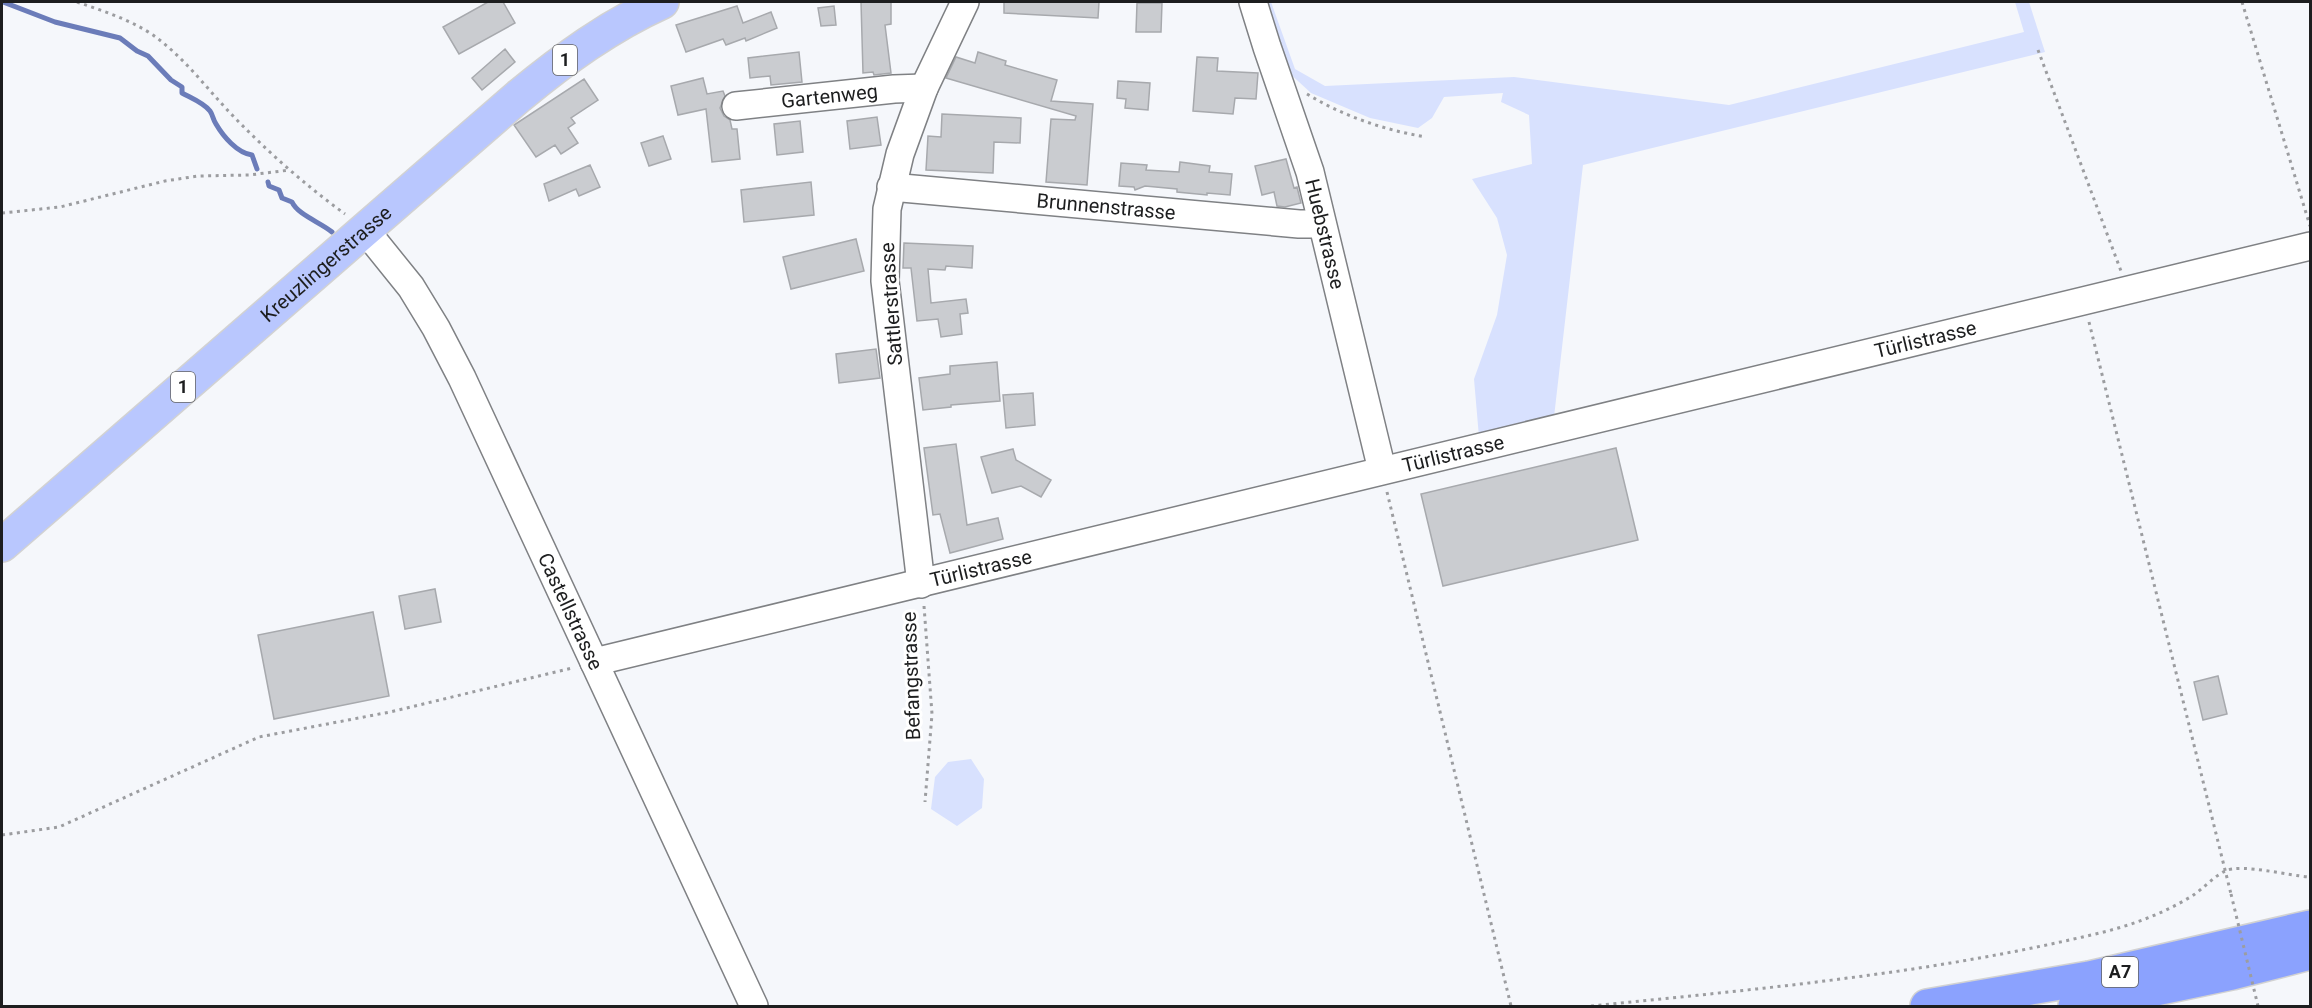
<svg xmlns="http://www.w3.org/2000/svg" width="2312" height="1008" font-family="Roboto,sans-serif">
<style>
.green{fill:#d8e1fe}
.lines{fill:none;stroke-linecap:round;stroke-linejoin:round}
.stream{stroke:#6b7cb9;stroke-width:5}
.building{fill:#caccd0;stroke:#a7a9ad;stroke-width:1.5}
.minor-casing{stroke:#7f8184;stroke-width:30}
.major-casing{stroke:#d2d2d2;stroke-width:36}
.highway-casing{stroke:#d2d2d2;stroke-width:36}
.path{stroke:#9c9da0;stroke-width:3;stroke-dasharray:3 4.5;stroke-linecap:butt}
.minor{stroke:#fff;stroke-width:27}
.major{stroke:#b9c7fe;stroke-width:33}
.highway{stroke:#8ba2fe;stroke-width:33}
.path-bridge{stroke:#9c9da0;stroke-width:3;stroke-dasharray:3 4.5;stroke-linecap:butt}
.labels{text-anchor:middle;stroke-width:6;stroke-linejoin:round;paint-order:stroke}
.shield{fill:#fff;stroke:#616262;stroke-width:1.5}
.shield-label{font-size:18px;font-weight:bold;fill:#1d1e1f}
.street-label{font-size:20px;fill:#1d1e1f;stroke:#fff}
</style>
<rect width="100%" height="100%" fill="#f5f7fb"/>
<path class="green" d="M1261,2H1271L1295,69L1325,86L1514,77L1729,105L2024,32L2015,2H2029L2045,52L1583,165L1554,417L1479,437L1474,379L1497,315L1507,255L1497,218L1472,179L1532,164L1529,115L1501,102L1503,93L1444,97L1432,118L1418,128L1370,118L1311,93L1287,71Z
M971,759L984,779L982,808L957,826L931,809L935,777L948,762Z"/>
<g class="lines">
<path class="stream" d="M3,2L55,22L120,38L137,51L148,56L171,80L182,87V93C191,98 204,103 210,111C213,115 213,120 216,124C223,136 237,153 252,155L257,169
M268,182L269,186L279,190L282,198L292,202C298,215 320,222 332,232"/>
</g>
<path class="building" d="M488,2H503L515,23L459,54L443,27Z
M861,2H891V24L885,25L891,73L874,75L873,72L863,73Z
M1004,2H1099L1098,18L1004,13Z
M1137,3H1162L1161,32H1136Z
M737,6L743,23L771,12L777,28L746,41L745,38L726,45L723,39L686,52L676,25Z
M834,6L836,25L821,26L818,8Z
M505,49L515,62L482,90L472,78Z
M799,52L802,82L771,85L770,76L750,78L748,58Z
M978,52L1006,61L1005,65L1057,80L1051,101L1093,104L1087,185L1046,182L1051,119L1075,120L1076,116L946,78L956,57L975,63Z
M1197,57L1218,58L1217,71L1258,73L1256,99L1235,98L1233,114L1193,111Z
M703,78L707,94L723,91L725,96L720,108L724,116L730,120L732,129H737L740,159L712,162L706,109L678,115L671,86Z
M584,79L598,100L571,118L575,123L568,128L578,143L561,154L555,145L536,157L514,125Z
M1118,81L1150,83L1148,110L1125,108L1126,99L1117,98Z
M942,114L1021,118L1020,143L994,142L993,173L926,170L928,136L941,137Z
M877,117L881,145L850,149L847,121Z
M800,121L803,152L777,155L774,124Z
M663,136L671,159L649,166L641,143Z
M1286,159L1294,188L1297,187L1301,203L1285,207L1277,206L1274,192L1262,195L1255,166Z
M1180,162L1210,166L1209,172L1232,174L1230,195L1207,193V195L1177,192V189L1145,186L1135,190L1134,187L1119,186L1121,163L1147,165L1146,170L1179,172Z
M590,165L600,187L579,196L576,189L549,201L544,184Z
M811,182L814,215L744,222L741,190Z
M856,239L864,271L791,289L783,257Z
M904,243L973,246L972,268L946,266L945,270L928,269L931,303L966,299L968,313L960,314L962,334L941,337L938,319L917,321L911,268H903Z
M876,349L880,378L839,383L836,354Z
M997,362L1000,401L951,405V407L923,410L919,378L950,374V366Z
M1033,393L1035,425L1006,428L1003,395Z
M956,444L967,525L998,518L1003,539L950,553L940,514L933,515L924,448Z
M1616,448L1638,540L1443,586L1421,494Z
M1013,449L1016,460L1051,480L1041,497L1021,486L992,493L981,457Z
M435,589L441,622L405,629L399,596Z
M373,612L389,696L274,719L258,635Z
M2218,676L2227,714L2203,720L2194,682Z"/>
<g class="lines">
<defs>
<g id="minor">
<path id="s1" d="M1253,2L1267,47L1310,172L1382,470"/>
<path id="s2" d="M736,106L894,89L924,88"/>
<path id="s3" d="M891,187L1299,224H1322"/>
<path id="s4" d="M365,230L411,287L436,328L462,378L754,1006"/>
<path d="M921,584L885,281L887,209L900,154L924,88L965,2"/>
<path id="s5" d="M594,662L2310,246"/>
</g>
<g id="major">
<path id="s6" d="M2,545L519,96C564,59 609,26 662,2"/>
</g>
<path id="highway" d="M1927,1006L2089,978L2310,927
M2075,1006L2232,973L2310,953"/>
</defs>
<use href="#minor" class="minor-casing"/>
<use href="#major" class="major-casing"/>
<use href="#highway" class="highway-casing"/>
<path class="path" d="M77,2C103,11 129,19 153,35C185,58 207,89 234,117C268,152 305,185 345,214
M2242,2L2310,226
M2038,50L2121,271
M1307,94C1343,116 1384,130 1426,137
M2,213L60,207L165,181L198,176L249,175L290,170
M2089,322L2231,894
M1387,492L1511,1006
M924,606L932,714L925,802
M2,835L59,827L259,737L390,712L572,668
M1591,1006C1759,989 1927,974 2091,935C2127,927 2161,915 2192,896C2203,889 2213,877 2225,871C2241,863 2290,876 2310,877"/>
<use href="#minor" class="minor"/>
<use href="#major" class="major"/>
<use href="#highway" class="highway"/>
<path class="path-bridge" d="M2231,894L2258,1006"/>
</g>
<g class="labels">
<g class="shield">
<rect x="553" y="45" width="24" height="30" rx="4.5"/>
<rect x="171" y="372" width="24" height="30" rx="4.5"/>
<rect x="2102" y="957" width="36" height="30" rx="4.5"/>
</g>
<g class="shield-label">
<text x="565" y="66">1</text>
<text x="183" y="393">1</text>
<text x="2120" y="978">A7</text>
</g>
<g class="street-label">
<text dy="7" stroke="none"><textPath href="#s2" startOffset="94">Gartenweg</textPath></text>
<text dy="7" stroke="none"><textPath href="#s3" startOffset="216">Brunnenstrasse</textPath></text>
<text dy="7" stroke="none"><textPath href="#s1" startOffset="243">Huebstrasse</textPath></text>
<text dy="7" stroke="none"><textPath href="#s6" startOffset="429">Kreuzlingerstrasse</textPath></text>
<text transform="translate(891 304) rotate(-94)" y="7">Sattlerstrasse</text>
<text dy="7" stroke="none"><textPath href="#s5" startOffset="1370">Türlistrasse</textPath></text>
<text dy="7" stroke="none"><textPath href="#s5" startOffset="884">Türlistrasse</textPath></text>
<text dy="7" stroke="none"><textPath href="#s5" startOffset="398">Türlistrasse</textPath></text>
<text dy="7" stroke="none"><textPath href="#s4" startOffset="435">Castellstrasse</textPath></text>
<text transform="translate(911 676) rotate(-92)" y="7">Befangstrasse</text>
</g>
</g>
<rect width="2312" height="1008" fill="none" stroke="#1d1e1f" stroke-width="6"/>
</svg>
